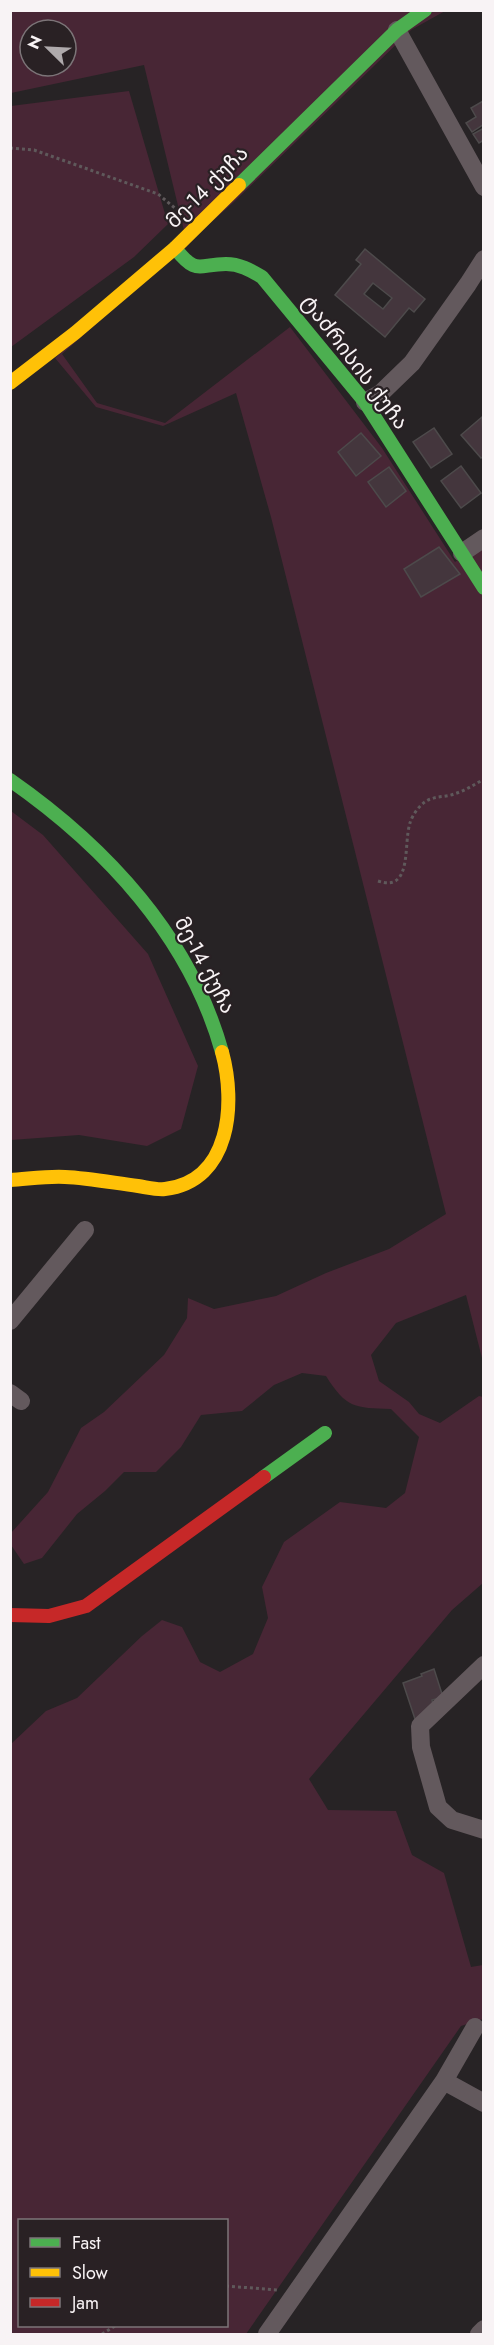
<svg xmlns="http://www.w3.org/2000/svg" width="494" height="2345" font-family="Jost,'Noto Sans Georgian',sans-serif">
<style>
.green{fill:#482635;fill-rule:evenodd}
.building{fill:#44363d;stroke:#4d4a4b;stroke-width:1.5;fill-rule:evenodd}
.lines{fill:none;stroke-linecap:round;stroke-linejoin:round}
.path{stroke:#5f595b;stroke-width:3;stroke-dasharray:3 3;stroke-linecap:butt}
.street{stroke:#63595d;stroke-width:18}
.fast{stroke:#4caf50;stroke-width:14}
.slow{stroke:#ffc107;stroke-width:14}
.jam{stroke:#c62828;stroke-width:14}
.labels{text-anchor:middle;stroke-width:4.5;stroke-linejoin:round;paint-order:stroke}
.street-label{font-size:21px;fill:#f8f3f5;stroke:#292124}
</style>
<rect width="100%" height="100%" fill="#272325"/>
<path class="green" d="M11,11H445L411,30L234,202L62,354L97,403L165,423L290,327L382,448L455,562L483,543V1362L466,1295L396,1323L371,1355L379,1381L409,1402L419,1414L440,1423L479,1396L483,1397V1583L452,1610L309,1779L328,1810L396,1811L412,1855L444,1873L471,1967L483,1965V2019L461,2026L246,2334H11V1744L46,1711L77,1698L142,1636L162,1620L182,1627L200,1662L220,1672L253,1654L268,1618L262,1587L284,1542L340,1502L386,1508L405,1493L419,1437L391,1409C355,1408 346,1408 326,1376L302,1373L274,1385L242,1411L201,1415L181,1447L156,1472H124L105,1491L77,1514L42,1558L24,1564L11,1545V1533L48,1492L81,1428L104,1412L164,1355L187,1318L188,1298L214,1309L276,1296L326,1273L389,1249L446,1214L271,517L236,393L163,426L96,407L55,358L187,243L144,65L11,93ZM30,30H66V66H30ZM20,2220H226V2326H20Z
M129,91L168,224L134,257L11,347V106Z
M11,811L43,835L148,954L198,1066L181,1129L147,1146L79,1135L11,1140Z"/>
<path class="building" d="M483,101L484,124L472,132L466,123L476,117L471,108Z
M484,128V140L479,143L473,134Z
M365,249L425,299L414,312L409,308L385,337L335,295L361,264L356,260ZM373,283L392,298L383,309L364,294Z
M482,417L484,456L481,458L461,435Z
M434,428L452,454L431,468L413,442Z
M361,433L381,456L356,476L338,452Z
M461,466L481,493L461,508L441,481Z
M389,467L406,491L386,507L368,482Z
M439,547L460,574L421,597L404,569Z
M434,1669L443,1697L432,1700L434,1709L416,1722L403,1683L422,1676L421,1674Z"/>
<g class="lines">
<path class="path" d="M10,148L34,150L158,194L182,214
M378,881C413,893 403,844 410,823C412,815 422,801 431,799C438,796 446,797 454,794C464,791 474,785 484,779
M226,2286L278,2290
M102,2334L115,2326"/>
<path class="street" d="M397,30L484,187
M365,402L381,393L412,363L468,284L484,259
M462,553L484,538
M10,1321L85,1230
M10,1393L21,1401
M484,1665L420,1726L421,1747L438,1807L452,1820L484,1830
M444,2081L484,2103
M267,2334L444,2081L475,2027
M479,2334L484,2329"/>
<path class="fast" d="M239,185L397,30L425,10
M175,248C197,276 198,264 226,264C240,264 250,270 262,277L365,402L484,588
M10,780C106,847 190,937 222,1052
M264,1477L325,1433"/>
<path class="slow" d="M10,383L75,333L175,248L239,185
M10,1180C28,1179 47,1176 65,1177C89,1178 114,1183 138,1186C146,1187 156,1190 165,1189C231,1181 236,1103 222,1052"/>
<path class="jam" d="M10,1615L49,1616L86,1606L264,1477"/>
</g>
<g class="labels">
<g class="street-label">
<text transform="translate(207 187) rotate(-45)" y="7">მე-14 ქუჩა</text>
<text transform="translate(355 362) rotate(53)" y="7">ტაძრისის ქუჩა</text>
<text transform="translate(205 965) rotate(62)" y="7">მე-14 ქუჩა</text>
</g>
</g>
<rect width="494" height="2345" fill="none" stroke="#f8f3f5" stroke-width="24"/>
<rect x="18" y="2219" width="210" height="108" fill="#292124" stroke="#7c7578" stroke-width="1.5"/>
<rect x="30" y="2238" width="30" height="9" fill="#4caf50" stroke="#7c7578" stroke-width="1.5"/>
<text x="72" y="2249" font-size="18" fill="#f8f3f5">Fast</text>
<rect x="30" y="2268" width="30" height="9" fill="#ffc107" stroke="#7c7578" stroke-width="1.5"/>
<text x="72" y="2279" font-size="18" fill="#f8f3f5">Slow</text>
<rect x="30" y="2298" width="30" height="9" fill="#c62828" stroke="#7c7578" stroke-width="1.5"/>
<text x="72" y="2309" font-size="18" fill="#f8f3f5">Jam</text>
<g transform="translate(48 48) rotate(294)"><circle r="28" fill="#292124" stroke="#7c7578" stroke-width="1.5"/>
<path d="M0-4.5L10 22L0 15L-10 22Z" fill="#afaaac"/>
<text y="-9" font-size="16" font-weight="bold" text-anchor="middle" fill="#f8f3f5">N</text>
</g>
</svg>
